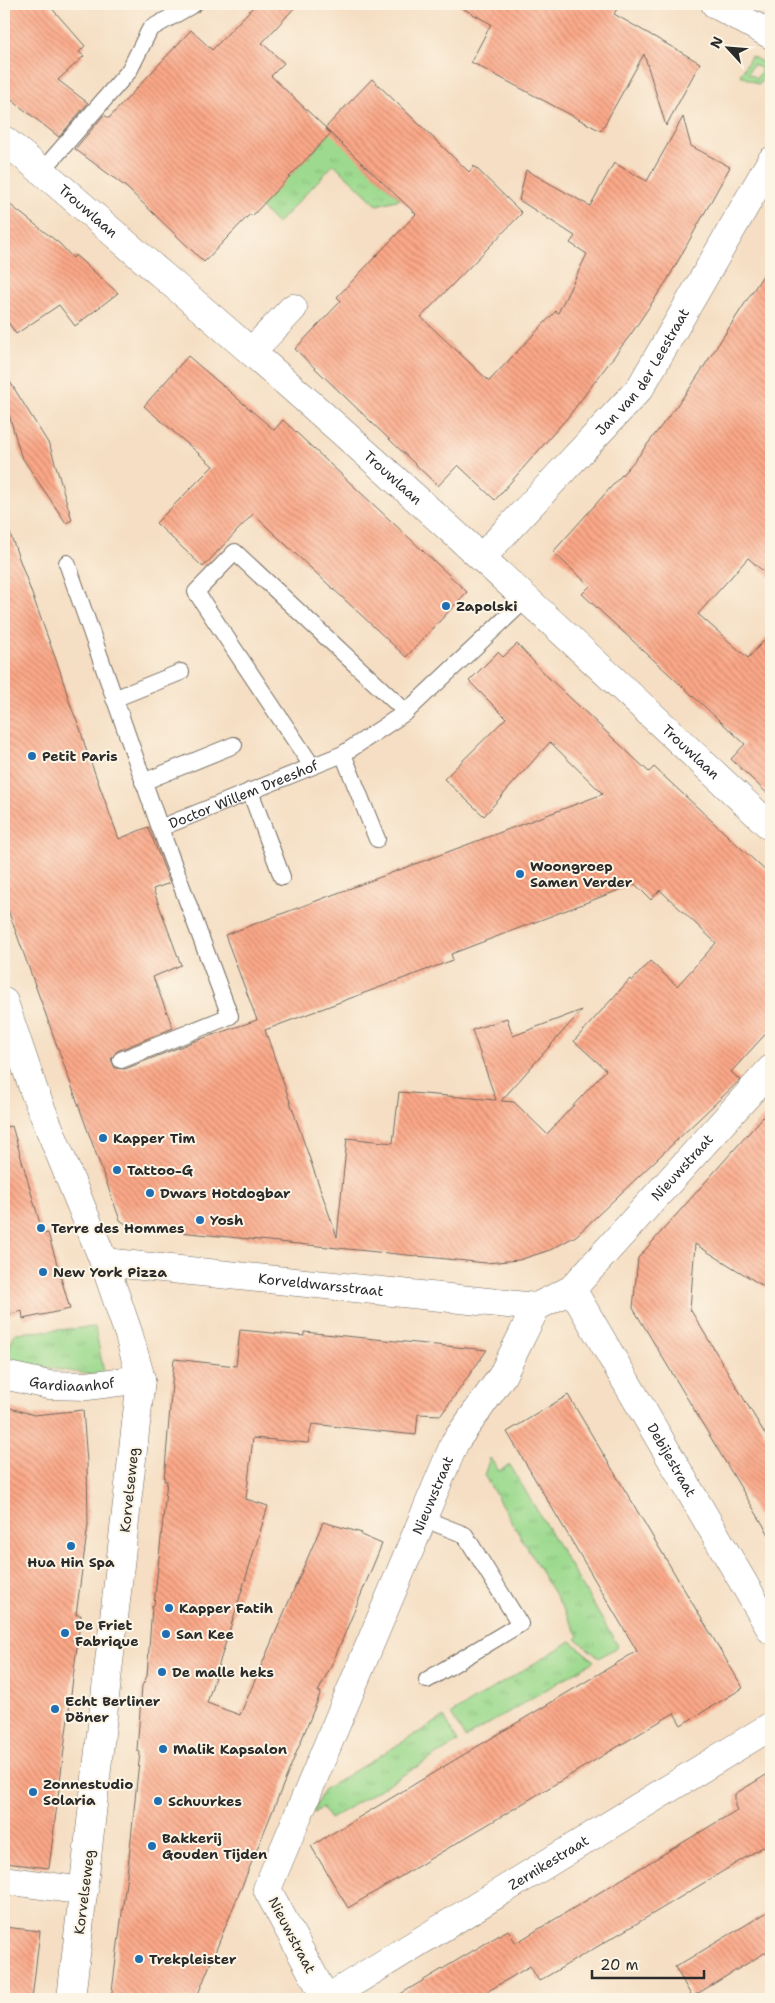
<svg xmlns="http://www.w3.org/2000/svg" width="775" height="2003" font-family="'Shantell Sans',sans-serif">
<style>
.grass{fill:url(#grass-tufts);stroke:#64825d;fill-rule:evenodd}
.building{fill:url(#building-back-hatch);fill-rule:evenodd}
.lines{fill:none;stroke-linecap:round;stroke-linejoin:round}
.service-casing{stroke:#726a60;stroke-width:18}
.minor-casing{stroke:#726a60;stroke-width:29}
.tertiary-casing{stroke:#726a60;stroke-width:29}
.service{stroke:#fff;stroke-width:16}
.minor{stroke:#fff;stroke-width:28}
.tertiary{stroke:#fff;stroke-width:28}
.poi-dot{fill:#1f6fb2;stroke:#fcf5e5;stroke-width:2}
.labels{text-anchor:middle;stroke-width:4;stroke-linejoin:round;paint-order:stroke}
.street-label{font-size:14px;fill:#2b2b2b;stroke:#fcf5e5}
.poi-label{font-size:14px;font-weight:bold;fill:#2b2b2b;stroke:#fcf5e5;text-anchor:start}
</style>
<defs>
<pattern id="grass-tufts" width="24" height="20" patternUnits="userSpaceOnUse" patternTransform="scale(1.25)"><rect width="24" height="20" fill="#9dda8f"/><path d="M3 7l-1-3M5 7V3M7 7l1-3M15 17l-1-3M17 17v-4M19 17l1-3" fill="none" stroke="#87bb7c"/></pattern>
<pattern id="building-back-hatch" width="6" height="6" patternUnits="userSpaceOnUse" patternTransform="scale(1.25)"><rect width="6" height="6" fill="#fca888"/><path d="M-1 5l2 2M0 0l6 6M5-1l2 2" fill="none" stroke="#cc896f"/></pattern>
</defs>
<rect width="100%" height="100%" fill="#fcf5e5"/>
<filter id="ink" filterUnits="userSpaceOnUse"><feTurbulence type="fractalNoise" baseFrequency=".02" numOctaves="2"/><feDisplacementMap in="SourceGraphic" scale="10" xChannelSelector="R" yChannelSelector="G"/><feConvolveMatrix kernelMatrix="1 2 1 2 8 2 1 2 1" color-interpolation-filters="sRGB"/></filter>
<filter id="wash" filterUnits="userSpaceOnUse"><feTurbulence type="fractalNoise" baseFrequency=".0096" numOctaves="4" result="noise"/><feDisplacementMap in="SourceGraphic" scale="20" xChannelSelector="R" yChannelSelector="G"/><feGaussianBlur stdDeviation="1.12" result="paint"/><feColorMatrix in="noise" values="0 0 0 0 0 0 0 0 0 0 0 0 0 0 0 0 0 1.4 0 .05"/><feComposite in="paint" operator="in"/></filter>
<g filter="url(#wash)">
<rect width="100%" height="100%" fill="#f5dec3"/>
<path class="grass" d="M751,56L769,66L759,85L740,75ZM753,64L762,69L757,78L748,73Z
M331,133L400,199L377,205L334,164L277,224L260,207Z
M95,1327L104,1373L93,1375L4,1361L15,1333Z
M490,1458L499,1471L510,1465L618,1646L599,1658L576,1639L579,1636L484,1475Z
M571,1641L594,1661L465,1738L451,1714Z
M444,1717L458,1742L330,1819L323,1808L313,1813L323,1790Z"/>
<g id="blocks">
<path class="building" d="M4,4H48L85,46L79,52L84,56L58,80L88,103L59,137L4,94Z
M256,4H298L262,43L284,63L271,76L331,133L252,216L250,214L204,262L126,187L75,149L104,115L109,118L191,30L212,50Z
M455,4H620L614,14L700,63L666,126L644,54L601,131L471,62L491,24Z
M372,79L469,172L474,166L522,213L421,317L489,381L556,311L558,313L587,254L570,243L575,236L519,200L526,170L590,206L614,163L647,181L683,117L691,146L730,167L668,279L631,334L568,417L495,500L458,465L438,486L295,349L341,301L337,297L416,214L325,128Z
M4,200L60,244L73,258L75,255L118,293L75,326L59,305L16,334L4,316Z
M771,263V578L748,558L698,614L748,658L771,633V797L731,759L745,744L582,594L590,586L553,552L637,458L690,388Z
M188,356L274,430L283,420L467,592L406,657L253,514L203,567L156,523L213,466L144,406Z
M7,377L50,446L72,520L66,523L21,456L4,397V379Z
M4,528H8L60,671L71,707L80,728L86,749L119,839L148,827L170,883L153,889L181,965L153,977L173,1028L117,1051L111,1059L115,1068L125,1069L195,1041L257,1020L225,935L603,794L550,742L484,816L444,779L506,718L469,681L498,652L503,657L517,644L548,677L649,772L654,767L771,876V1028L731,1072L740,1080L576,1236L550,1250L519,1260L486,1263L130,1227L120,1220L4,899ZM635,884L651,900L660,890L716,943L677,986L650,961L632,981L630,979L574,1041L606,1070L547,1134L514,1102L501,1101L582,1010L513,1036L507,1018L472,1030L496,1100L399,1092L393,1143L347,1138L337,1237L265,1030L453,960L451,954Z
M771,1108V1291L695,1244L690,1309L771,1444V1538L633,1308L638,1258Z
M12,1126L43,1234L48,1233L70,1309L23,1319L22,1311L4,1316V1127Z
M240,1330L304,1336V1332L487,1350L441,1415L418,1414L416,1435L312,1424L308,1443L253,1438L246,1499L268,1506L207,1703L240,1715L323,1522L362,1533L361,1535L382,1544L333,1662L318,1692H321L196,1999H111L129,1858L140,1752L137,1750L142,1686L147,1676L152,1606L154,1605L167,1481H164L174,1359L236,1366Z
M568,1395L743,1688L681,1725L674,1713L348,1908L311,1846L637,1651L507,1432Z
M4,1406L34,1415L83,1410L87,1462L88,1525L76,1615H81L49,1868L4,1863Z
M771,1772V1842L651,1915L539,1981L530,1966L475,1999H392L508,1930L516,1943L542,1927L737,1810L735,1806V1794Z
M771,1910V1949L692,1997L675,1967Z
M4,1927L40,1931L32,1999H4Z"/>
</g>
</g>
<g filter="url(#ink)">
<use href="#blocks" fill-opacity="0" stroke="#726a60" stroke-width="1"/>
<g class="lines">
<defs>
<g id="service">
<path d="M42,171L129,71L150,29L194,4"/>
<path d="M67,563L160,828"/>
<path d="M114,699L181,672"/>
<path d="M343,754L377,839"/>
<path d="M312,766L196,592L235,552L406,712"/>
<path d="M143,782L234,745"/>
<path d="M250,791L282,877"/>
<path id="s1" d="M121,1060L230,1016L160,828L343,754L406,712L526,599"/>
<path d="M422,1518L465,1535L520,1624L427,1680"/>
</g>
<g id="minor">
<path d="M715,4L771,35"/>
<path id="s2" d="M4,140C58,183 109,230 161,274C370,452 571,639 771,827"/>
<path d="M252,351L293,308"/>
<path id="s3" d="M482,557L640,388L771,161"/>
<path id="s4" d="M104,1262L536,1307"/>
<path id="s5" d="M572,1289L771,1630"/>
<path id="s6" d="M4,1375L49,1385L87,1386L141,1379"/>
<path d="M4,1880L84,1891"/>
<path id="s7" d="M326,1999L267,1889L455,1442L502,1376L536,1307L572,1289L771,1069"/>
<path id="s8" d="M326,1999L771,1726"/>
</g>
<path id="tertiary" d="M4,1002L34,1091L104,1262L129,1335L141,1379L71,1999"/>
</defs>
<use href="#service" class="service-casing"/>
<use href="#minor" class="minor-casing"/>
<use href="#tertiary" class="tertiary-casing"/>
<use href="#service" class="service"/>
<use href="#minor" class="minor"/>
<use href="#tertiary" class="tertiary"/>
</g>
</g>
<g class="poi-dot">
<circle cx="446" cy="606" r="5"/>
<circle cx="32" cy="756" r="5"/>
<circle cx="520" cy="874" r="5"/>
<circle cx="103" cy="1138" r="5"/>
<circle cx="117" cy="1170" r="5"/>
<circle cx="150" cy="1193" r="5"/>
<circle cx="200" cy="1220" r="5"/>
<circle cx="41" cy="1228" r="5"/>
<circle cx="43" cy="1272" r="5"/>
<circle cx="71" cy="1546" r="5"/>
<circle cx="169" cy="1608" r="5"/>
<circle cx="65" cy="1633" r="5"/>
<circle cx="166" cy="1634" r="5"/>
<circle cx="162" cy="1672" r="5"/>
<circle cx="55" cy="1709" r="5"/>
<circle cx="163" cy="1749" r="5"/>
<circle cx="33" cy="1792" r="5"/>
<circle cx="158" cy="1801" r="5"/>
<circle cx="152" cy="1846" r="5"/>
<circle cx="139" cy="1959" r="5"/>
</g>
<g class="labels">
<g class="street-label">
<text dy="5" stroke="none"><textPath href="#s2" startOffset="110">Trouwlaan</textPath></text>
<text dy="5" stroke="none"><textPath href="#s3" startOffset="246">Jan van der Leestraat</textPath></text>
<text dy="5" stroke="none"><textPath href="#s2" startOffset="515">Trouwlaan</textPath></text>
<text dy="5" stroke="none"><textPath href="#s2" startOffset="920">Trouwlaan</textPath></text>
<text dy="5" stroke="none"><textPath href="#s1" startOffset="408">Doctor Willem Dreeshof</textPath></text>
<text dy="5" stroke="none"><textPath href="#s7" startOffset="972">Nieuwstraat</textPath></text>
<text dy="5" stroke="none"><textPath href="#s4" startOffset="218">Korveldwarsstraat</textPath></text>
<text dy="5" stroke="none"><textPath href="#s6" startOffset="69">Gardiaanhof</textPath></text>
<text dy="5" stroke="none"><textPath href="#s5" startOffset="198">Debijestraat</textPath></text>
<text transform="translate(129 1490) rotate(-84)" y="5">Korvelseweg</text>
<text dy="5" stroke="none"><textPath href="#s7" startOffset="552">Nieuwstraat</textPath></text>
<text dy="5" stroke="none"><textPath href="#s8" startOffset="261">Zernikestraat</textPath></text>
<text transform="translate(84 1892) rotate(-83)" y="5">Korvelseweg</text>
<text transform="translate(292 1935) rotate(62)" y="5">Nieuwstraat</text>
</g>
<g class="poi-label">
<text x="456" y="611">Zapolski</text>
<text x="42" y="761">Petit Paris</text>
<text x="530" y="871">Woongroep<tspan x="530" dy="16">Samen Verder</tspan></text>
<text x="113" y="1143">Kapper Tim</text>
<text x="127" y="1175">Tattoo-G</text>
<text x="160" y="1198">Dwars Hotdogbar</text>
<text x="210" y="1225">Yosh</text>
<text x="51" y="1233">Terre des Hommes</text>
<text x="53" y="1277">New York Pizza</text>
<text x="71" y="1567" text-anchor="middle">Hua Hin Spa</text>
<text x="179" y="1613">Kapper Fatih</text>
<text x="75" y="1630">De Friet<tspan x="75" dy="16">Fabrique</tspan></text>
<text x="176" y="1639">San Kee</text>
<text x="172" y="1677">De malle heks</text>
<text x="65" y="1706">Echt Berliner<tspan x="65" dy="16">Döner</tspan></text>
<text x="173" y="1754">Malik Kapsalon</text>
<text x="43" y="1789">Zonnestudio<tspan x="43" dy="16">Solaria</tspan></text>
<text x="168" y="1806">Schuurkes</text>
<text x="162" y="1843">Bakkerij<tspan x="162" dy="16">Gouden Tijden</tspan></text>
<text x="149" y="1964">Trekpleister</text>
</g>
</g>
<rect width="775" height="2003" fill="none" stroke="#fcf5e5" stroke-width="20"/>
<g transform="translate(728 48) rotate(296)" stroke="#fcf5e5" stroke-width="4" paint-order="stroke">
<path d="M0-4L9 19L0 12L-9 19Z" fill="#2b2b2b"/>
<text y="-8" font-size="14" font-weight="bold" text-anchor="middle" fill="#2b2b2b">N</text>
</g>
<path d="M592 1970v8h112v-8" fill="none" stroke="#2b2b2b" stroke-width="2.5"/>
<text x="600" y="1970" font-size="15" fill="#2b2b2b" stroke="#fcf5e5" stroke-width="4" paint-order="stroke">20 m</text>
</svg>
